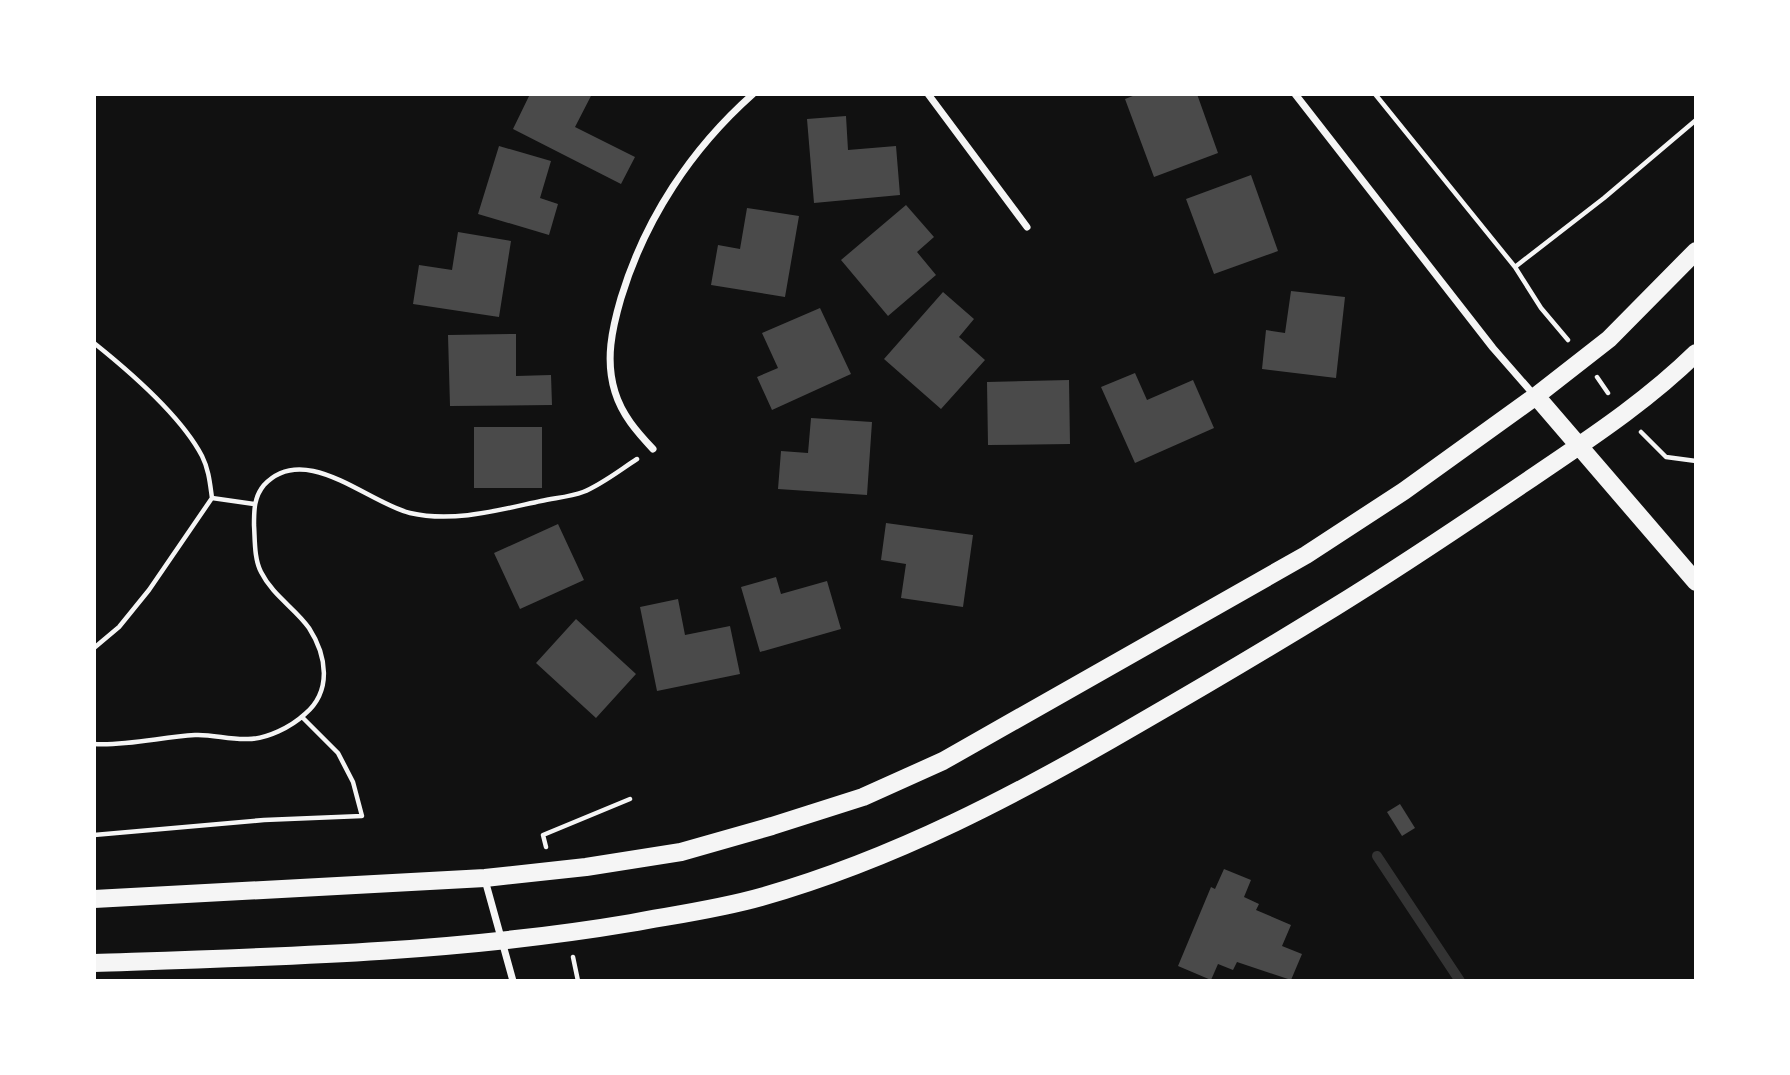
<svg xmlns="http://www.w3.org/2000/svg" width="1790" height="1075" font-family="'Source Sans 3',sans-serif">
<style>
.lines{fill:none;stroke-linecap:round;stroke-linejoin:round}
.stream{stroke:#333;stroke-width:10}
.building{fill:#4a4a4a}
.path{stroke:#f5f5f5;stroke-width:4.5}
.minor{stroke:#f5f5f5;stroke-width:7}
.primary{stroke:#f5f5f5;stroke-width:18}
</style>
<rect width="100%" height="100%" fill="#111"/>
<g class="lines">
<path class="stream" d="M1377,856L1460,981"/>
</g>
<path class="building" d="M530,94H592L575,127L635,157L621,184L513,129Z
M1138,94H1197L1218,153L1154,177L1125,99Z
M846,116L848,150L896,146L900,195L814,203L807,119Z
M499,146L551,161L540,198L558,204L549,235L478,214Z
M1251,175L1278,251L1214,274L1186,199Z
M906,205L934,237L917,252L936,275L888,316L841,260Z
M747,208L799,216L785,297L711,285L718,245L740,249Z
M458,232L511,241L499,317L413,304L419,265L452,270Z
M1291,291L1345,297L1336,378L1262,369L1266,330L1285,333Z
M943,292L974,319L959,337L985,360L941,409L884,359Z
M820,308L851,374L772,410L757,377L778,368L762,333Z
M516,334V376L551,375L552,405L450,406L448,335Z
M1135,373L1147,400L1193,380L1214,428L1135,463L1101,387Z
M1069,380L1070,444L988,445L987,382Z
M811,418L872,422L867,495L778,489L781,451L808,453Z
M474,427H542V488H474Z
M886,523L973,535L963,607L901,598L906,564L881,560Z
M558,524L584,580L520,609L494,553Z
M776,577L781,594L827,581L841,629L760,652L741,587Z
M678,599L685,635L730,626L740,674L657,691L640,607Z
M576,619L636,674L596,718L536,663Z
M1400,804L1415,828L1402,836L1387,812Z
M1224,869L1251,880L1244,897L1259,904L1256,910L1291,925L1282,946L1302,954L1291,980L1237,962L1233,970L1218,964L1211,980L1178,966L1211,887L1215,889Z"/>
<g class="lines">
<path class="path" d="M1375,94L1515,267
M1568,340L1541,308L1515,267L1604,198L1696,120
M94,343C129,371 181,416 202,456C209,470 210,484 212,498L149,590L119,627L94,648
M1597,377L1608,393
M1641,432L1666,457L1696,461
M212,498L254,504
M94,744C128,746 161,737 195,735C212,734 230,740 248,739C267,739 291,727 305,714C332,691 327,656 309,628C295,608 273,596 261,572C254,559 255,539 254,525C254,510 254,497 264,485C305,441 368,503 410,513C453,523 499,510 541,501C554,498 570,497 583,492C601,485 620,470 637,459
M94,835L264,820L362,816L353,782L338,753L302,717
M546,847L543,835L630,799
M573,957L578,981"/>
<path class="minor" d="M928,94L1027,227
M1295,94L1493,348L1535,396
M653,449C637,432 622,415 615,392C605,360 612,329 621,298C645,219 691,149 753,94
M485,880L513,981"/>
<path class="primary" d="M1536,396L1696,582
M94,899L485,878L586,867L681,852L772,826L863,797L943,761L1306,555L1404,491L1536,396L1609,339L1696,251
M94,963C274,957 454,953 631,923C674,915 719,909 761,897C895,859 1018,794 1138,724C1204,686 1270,647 1335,607C1405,564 1473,518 1542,471C1595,435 1649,399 1696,353"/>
</g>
<rect width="1790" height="1075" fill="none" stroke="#ffffff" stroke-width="192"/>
</svg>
